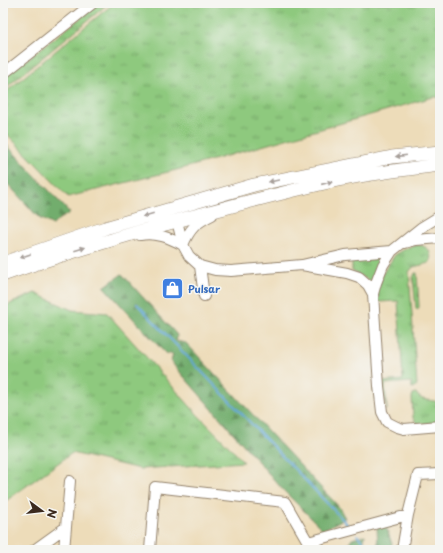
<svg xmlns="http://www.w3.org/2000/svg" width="443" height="553" font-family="'Playpen Sans',sans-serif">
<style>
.grass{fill:url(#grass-tufts);stroke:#647a4e}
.forest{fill:url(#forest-firs);stroke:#566c46}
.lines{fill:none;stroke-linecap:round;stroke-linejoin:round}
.stream{stroke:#62a7d7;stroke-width:2}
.minor-casing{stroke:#94836c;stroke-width:12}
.major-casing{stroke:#94836c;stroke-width:14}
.minor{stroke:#fff;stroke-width:10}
.major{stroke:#fff;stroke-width:13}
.oneway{fill:#a79f9a}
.labels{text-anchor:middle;stroke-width:3;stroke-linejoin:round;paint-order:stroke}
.shop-label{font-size:10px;font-weight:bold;fill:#366cbe;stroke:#f6f6f2;text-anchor:start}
</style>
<defs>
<pattern id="grass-tufts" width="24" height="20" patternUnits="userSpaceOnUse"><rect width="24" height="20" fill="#8ec97e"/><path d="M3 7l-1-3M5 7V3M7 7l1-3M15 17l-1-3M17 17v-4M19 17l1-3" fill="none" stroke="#75a367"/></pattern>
<pattern id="forest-firs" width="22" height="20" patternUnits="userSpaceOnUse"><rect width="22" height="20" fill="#72ad6d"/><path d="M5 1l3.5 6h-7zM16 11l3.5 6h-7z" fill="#5f8d59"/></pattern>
</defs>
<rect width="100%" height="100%" fill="#f6f6f2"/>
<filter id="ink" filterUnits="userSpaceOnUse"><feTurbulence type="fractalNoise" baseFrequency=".025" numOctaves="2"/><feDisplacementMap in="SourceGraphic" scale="8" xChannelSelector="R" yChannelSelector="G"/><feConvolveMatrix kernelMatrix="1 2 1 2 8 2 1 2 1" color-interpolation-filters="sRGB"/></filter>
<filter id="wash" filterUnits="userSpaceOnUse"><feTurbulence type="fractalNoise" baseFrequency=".012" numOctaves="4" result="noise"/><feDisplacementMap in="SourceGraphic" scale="16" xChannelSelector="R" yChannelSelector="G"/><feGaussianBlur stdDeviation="0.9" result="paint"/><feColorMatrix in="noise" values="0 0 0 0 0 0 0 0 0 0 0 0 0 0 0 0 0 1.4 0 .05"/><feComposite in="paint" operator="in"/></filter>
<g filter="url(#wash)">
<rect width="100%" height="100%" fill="#eddcb9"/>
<path class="grass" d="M100,3H109L3,90V78Z
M114,3H440V97H433L188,167L68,197L3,130V94Z
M417,245C427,245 434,253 429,263L413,267L409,272L417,385L416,387L412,388L411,382L385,384L387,410L381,382L403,380L398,301L379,302L377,300V291L383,273L395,255L407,248Z
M378,259H381L372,282L352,271V260Z
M415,273H417L419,307L417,310L416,309L413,278Z
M35,293L72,310L107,313L197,414L244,462L140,469L72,453L3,503V307Z
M414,393H416C422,404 432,397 440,404V422L419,424L416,422L413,418L412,397L413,394Z"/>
<path class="forest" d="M3,141L70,213L59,219L53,225L39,218L3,179Z
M122,274L177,335L176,341L186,343L339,507L345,518L323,530L283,490L171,362L173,354H166L104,287Z
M385,524L392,544L389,550H377L378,548L377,527Z
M365,535L362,550H344L352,539Z"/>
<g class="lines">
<path class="stream" d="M137,304L348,525
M357,535L364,542L360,550"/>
</g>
</g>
<g filter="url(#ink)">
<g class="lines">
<defs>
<path id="minor" d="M3,74L93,3
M177,221L183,245L189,256L200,266L215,270L231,271L302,265
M140,235C156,232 170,238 183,245C190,228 196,223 212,215
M405,243L416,240L440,238
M392,251L345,255L302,265L347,273L359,277L368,285L373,294L379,386L382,412L387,422L397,427L404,429L440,426
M200,266L204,296
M373,294L376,283L383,265L392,251L422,227L440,216
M308,542L408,515
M34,550L66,527
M64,550L70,481
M150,550L155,487L285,502L308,542L307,550
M402,550L408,515L418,475L440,474"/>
<path id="major" d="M3,263L105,228L254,185L392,157L440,152
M3,275C55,256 108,241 162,225C220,209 279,193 338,180C372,173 406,169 440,165"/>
</defs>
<use href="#minor" class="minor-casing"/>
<use href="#major" class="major-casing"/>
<use href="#minor" class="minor"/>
<use href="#major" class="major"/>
</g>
<defs><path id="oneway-solid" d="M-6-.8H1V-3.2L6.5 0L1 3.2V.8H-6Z"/></defs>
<g class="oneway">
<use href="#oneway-solid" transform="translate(401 156) rotate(173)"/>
<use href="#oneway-solid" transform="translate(274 181) rotate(168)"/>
<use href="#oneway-solid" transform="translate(327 183) rotate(-13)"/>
<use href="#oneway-solid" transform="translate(148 215) rotate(164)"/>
<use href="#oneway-solid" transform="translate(80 249) rotate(-18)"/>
<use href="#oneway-solid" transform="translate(25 256) rotate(161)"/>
</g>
</g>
<defs>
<symbol id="shop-square" viewBox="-11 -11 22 22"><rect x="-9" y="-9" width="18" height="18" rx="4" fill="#3f7fe0" stroke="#f6f6f2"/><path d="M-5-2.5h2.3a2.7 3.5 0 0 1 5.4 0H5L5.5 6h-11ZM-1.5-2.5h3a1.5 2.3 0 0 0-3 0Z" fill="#fff"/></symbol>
</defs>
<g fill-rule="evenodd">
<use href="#shop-square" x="160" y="276" width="25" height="25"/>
</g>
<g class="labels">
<g class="shop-label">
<text x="188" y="293">Pulsar</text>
</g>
</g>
<rect width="443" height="553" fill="none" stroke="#f6f6f2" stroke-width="16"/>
<g transform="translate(42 511) rotate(105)" stroke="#f6f6f2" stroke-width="3" paint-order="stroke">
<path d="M0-3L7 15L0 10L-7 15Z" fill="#3b2a1e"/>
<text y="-6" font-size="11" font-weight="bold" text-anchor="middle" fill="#3b2a1e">N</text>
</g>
</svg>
